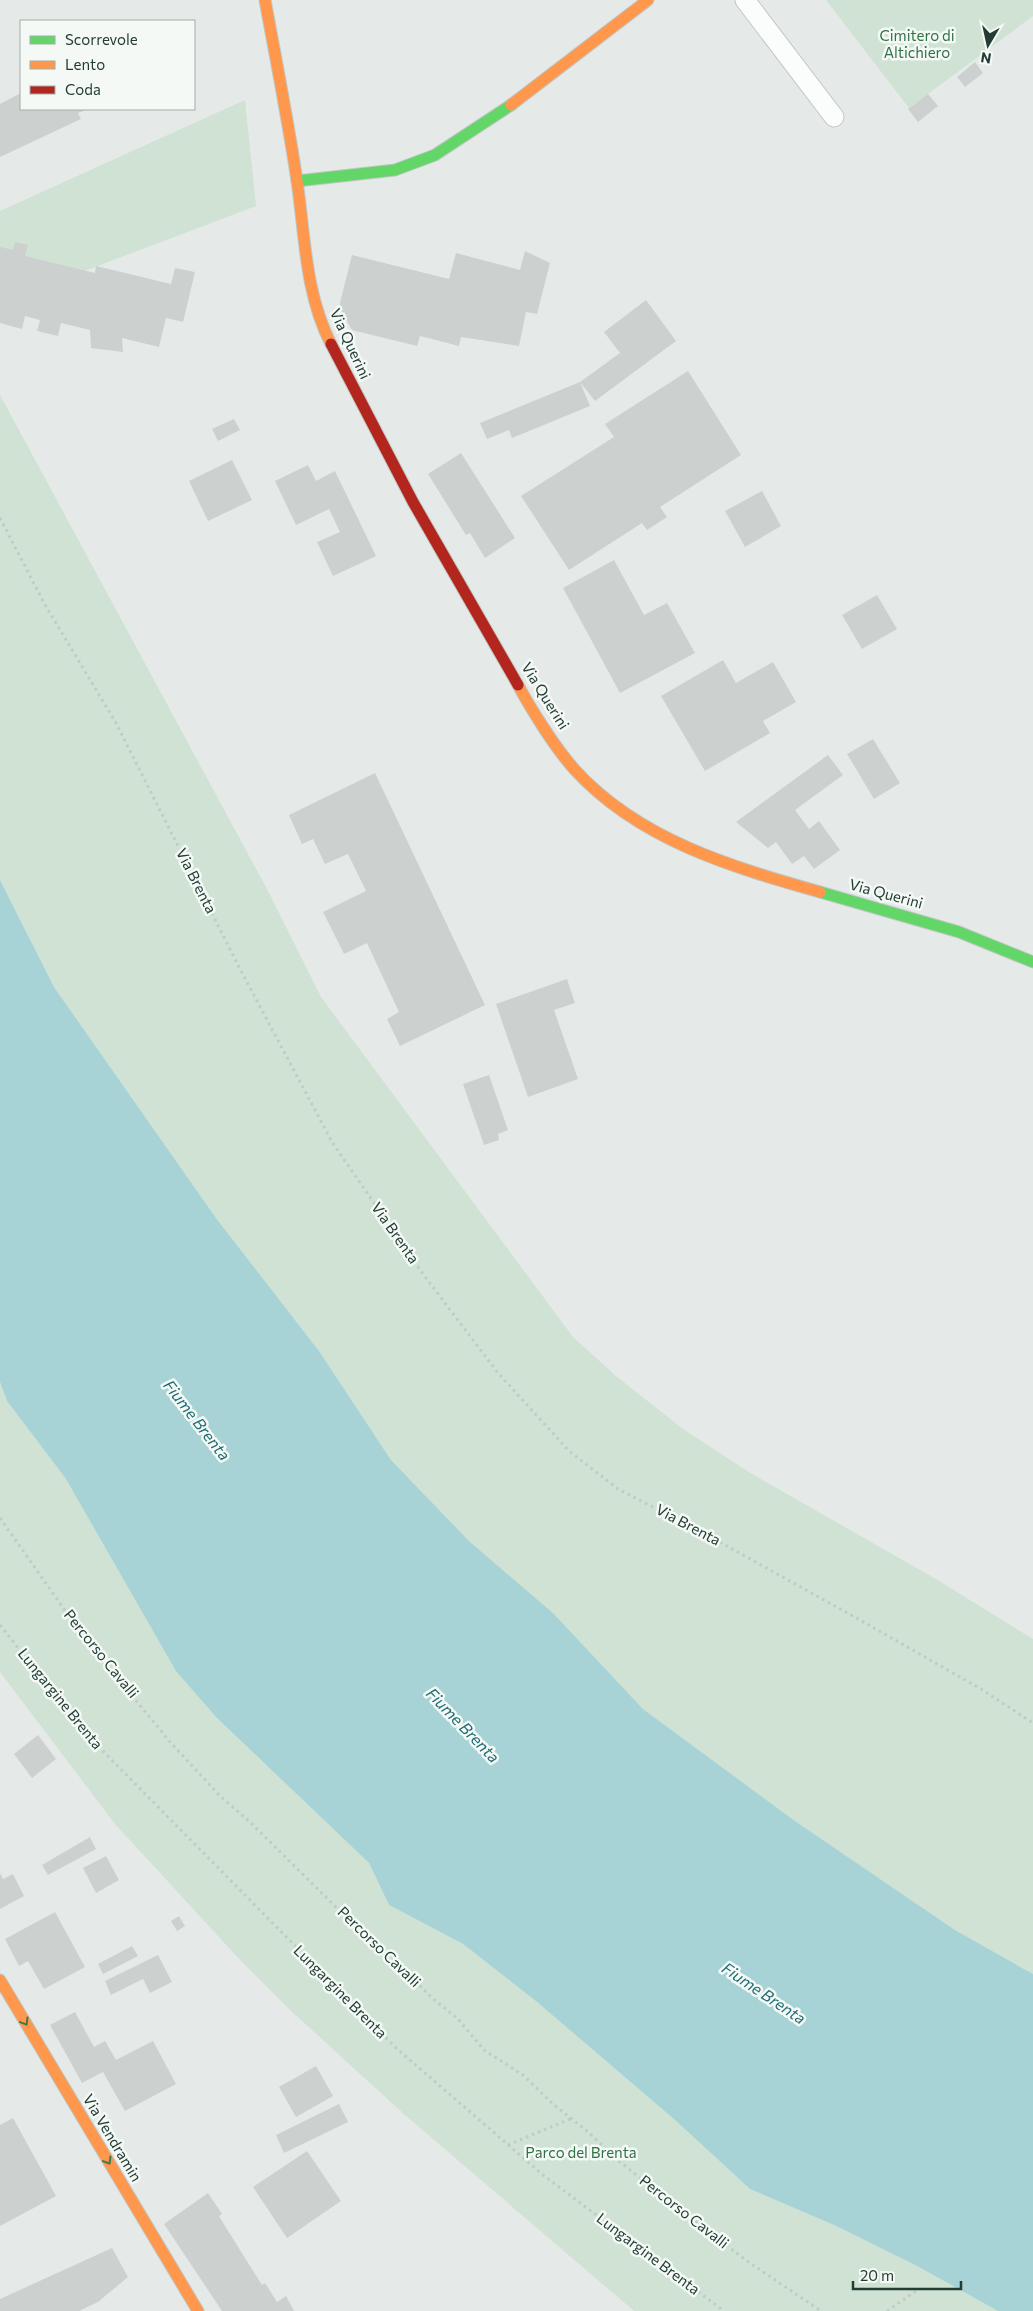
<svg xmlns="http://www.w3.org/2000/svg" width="1033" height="2311" font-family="Commissioner,sans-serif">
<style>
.green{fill:#cfe2d4}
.water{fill:#a8d3d6}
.building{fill:#ccd1cf}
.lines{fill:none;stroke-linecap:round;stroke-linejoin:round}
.lane-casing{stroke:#c2c7c5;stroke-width:21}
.fast-casing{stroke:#c1c7c5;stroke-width:13}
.slow-casing{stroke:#c1c7c5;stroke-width:13}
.jam-casing{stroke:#c1c7c5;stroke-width:13}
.path{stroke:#c2cac6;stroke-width:3;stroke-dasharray:2.5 4;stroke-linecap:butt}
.lane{stroke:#fbfcfc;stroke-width:19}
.fast{stroke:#63d668;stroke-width:11}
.slow{stroke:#ff974d;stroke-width:11}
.jam{stroke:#b3261e;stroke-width:11}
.oneway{stroke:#3d7a49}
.labels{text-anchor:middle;stroke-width:5;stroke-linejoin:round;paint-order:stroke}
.park-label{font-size:15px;fill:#307245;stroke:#f4f9f6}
.street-label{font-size:15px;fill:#243d34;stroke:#f4f9f6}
.water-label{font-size:16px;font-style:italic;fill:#216d76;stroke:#f4f9f6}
</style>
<rect width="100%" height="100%" fill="#e5eae8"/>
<path class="green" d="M826,0H1033V16L909,108Z
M245,100L256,206L0,303V211Z
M0,395L268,891L321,997L573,1337L616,1376L683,1429L752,1474L936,1579L1033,1639V1974L955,1930L795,1821L643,1709L553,1613L469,1541L391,1460L319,1351L216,1218L54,987L0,880Z
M0,1382L7,1401L66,1479L217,1718L369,1863L389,1905L463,1944L537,2002L675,2120L750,2189L834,2225L917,2266L998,2311H634L405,2115L290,2010L240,1960L115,1824L0,1672Z"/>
<path class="water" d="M0,880L54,987L216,1218L319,1351L391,1460L469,1541L553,1613L643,1709L795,1821L955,1930L1033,1974V2311H998L917,2266L834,2225L750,2189L675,2120L537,2002L463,1944L389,1905L369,1863L217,1718L176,1671L66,1479L7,1401L0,1382Z"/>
<path class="building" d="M975,62L983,73L965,87L957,77Z
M21,93V109H88L78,113L81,119L0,157V104Z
M928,94L938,106L918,122L908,109Z
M15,242L28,245L25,256L95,273L96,266L171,284L175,268L195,272L183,322L166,318L159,347L122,338L123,352L91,348L90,330L61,323L58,336L37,331L40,320L25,316L22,329L0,323V247L13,250Z
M525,251L550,263L537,314L526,312L519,346L461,337L459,346L420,336L417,346L352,330L339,307L352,255L449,279L456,253L520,270Z
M646,300L676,341L595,401L580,382L620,353L604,332Z
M688,371L741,455L660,507L667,517L647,530L642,523L569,570L521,496L614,437L605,424Z
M580,382L590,406L512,438L509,430L487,439L480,423Z
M234,419L240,430L218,441L212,429Z
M461,453L515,538L485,558L470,533L466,535L428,474Z
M232,460L252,500L208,521L189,481Z
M308,465L316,481L335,471L376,556L333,576L317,542L340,532L329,509L296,525L275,481Z
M762,491L781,526L745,547L725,511Z
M614,560L644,615L667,603L695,653L620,693L563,588Z
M877,595L897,629L862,649L842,615Z
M723,660L736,683L773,662L796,702L763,721L770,733L705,771L661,696Z
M873,739L900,783L874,799L847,754Z
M828,755L843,775L795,810L809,829L819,821L840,850L814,869L804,856L792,864L776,842L768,848L736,822Z
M375,773L485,1005L400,1046L387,1019L399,1012L367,943L344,954L323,912L366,891L348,854L325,864L313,839L302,844L289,815Z
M567,979L575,1003L554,1010L578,1079L528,1097L496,1004Z
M489,1075L508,1130L498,1134L499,1140L484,1145L463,1084Z
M38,1735L56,1759L32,1778L14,1754Z
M90,1837L96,1849L48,1875L42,1865Z
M106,1856L119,1880L96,1893L83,1868Z
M0,1873L3,1879L13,1874L24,1896L0,1909Z
M55,1912L85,1967L44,1989L28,1961L19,1966L5,1939Z
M179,1916L185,1926L177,1931L171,1921Z
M132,1946L138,1956L103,1974L98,1964Z
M158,1955L172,1982L150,1993L143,1979L111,1995L105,1981Z
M75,2012L94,2047L105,2041L116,2060L153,2041L176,2084L125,2111L103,2072L82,2083L50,2025Z
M316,2066L333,2096L296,2117L279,2087Z
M339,2104L348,2122L284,2153L276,2135Z
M13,2118L56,2196L0,2226V2125Z
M307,2151L341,2201L287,2238L253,2187Z
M208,2193L222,2214L219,2216L220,2218L262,2285L265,2283L277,2302L286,2296L294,2311H222L164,2224Z
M112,2248L128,2277L98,2302L79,2311H0V2299Z"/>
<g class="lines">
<defs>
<path id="lane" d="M745,0L834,117"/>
<path id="fast" d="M297,181L395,170L435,155L511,105
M820,892L959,932L1033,962"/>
<path id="slow" d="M265,0C276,60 288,120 297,181C305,235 305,294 331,344
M511,105L648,0
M518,685C532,711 556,749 575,770C639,840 732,867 820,892
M0,1980L198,2311"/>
<path id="jam" d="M331,344L413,502L518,685"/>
</defs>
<use href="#lane" class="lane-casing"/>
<use href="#fast" class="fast-casing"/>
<use href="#slow" class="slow-casing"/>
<use href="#jam" class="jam-casing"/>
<path class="path" d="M0,518L44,603L116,723L240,969L332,1142L423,1274L498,1373L569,1451L618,1489L709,1536L860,1620L981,1689L1033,1723
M0,1518L85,1639L171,1743L220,1796L250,1822L345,1916L384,1949L431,1997L458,2019L484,2050L523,2075L553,2104L588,2132L619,2161L667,2200L747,2261L821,2311
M0,1625L89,1737L396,2048L543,2175L724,2311
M508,2145L570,2119
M887,2311L919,2289"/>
<use href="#lane" class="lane"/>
<use href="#fast" class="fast"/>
<use href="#slow" class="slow"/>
<use href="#jam" class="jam"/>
</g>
<defs><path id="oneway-chevron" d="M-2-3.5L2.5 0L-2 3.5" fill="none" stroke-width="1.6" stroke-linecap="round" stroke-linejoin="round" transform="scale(1.25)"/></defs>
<g class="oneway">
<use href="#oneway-chevron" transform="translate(25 2022) rotate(59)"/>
<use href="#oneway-chevron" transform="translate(108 2161) rotate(59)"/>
</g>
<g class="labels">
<g class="park-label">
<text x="917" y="41">Cimitero di<tspan x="917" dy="17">Altichiero</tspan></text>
<text x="581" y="2158">Parco del Brenta</text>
</g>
<g class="street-label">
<text transform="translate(350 344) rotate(65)" y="5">Via Querini</text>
<text transform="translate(545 696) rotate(58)" y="5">Via Querini</text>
<text transform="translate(196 881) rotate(63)" y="5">Via Brenta</text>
<text transform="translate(886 894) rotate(15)" y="5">Via Querini</text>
<text transform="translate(395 1233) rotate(55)" y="5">Via Brenta</text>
<text transform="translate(688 1525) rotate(28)" y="5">Via Brenta</text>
<text transform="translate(101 1654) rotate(51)" y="5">Percorso Cavalli</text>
<text transform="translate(60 1699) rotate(51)" y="5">Lungargine Brenta</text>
<text transform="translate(379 1947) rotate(44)" y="5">Percorso Cavalli</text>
<text transform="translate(340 1992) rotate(45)" y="5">Lungargine Brenta</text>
<text transform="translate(112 2138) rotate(59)" y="5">Via Vendramin</text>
<text transform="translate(684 2212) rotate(38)" y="5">Percorso Cavalli</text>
<text transform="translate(648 2254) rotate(37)" y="5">Lungargine Brenta</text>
</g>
<g class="water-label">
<text transform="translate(197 1420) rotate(52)" y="6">Fiume Brenta</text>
<text transform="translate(463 1725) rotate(46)" y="6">Fiume Brenta</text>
<text transform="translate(764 1993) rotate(34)" y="6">Fiume Brenta</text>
</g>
</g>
<rect x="20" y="20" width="175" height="90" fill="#f4f9f6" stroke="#a1aea8"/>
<rect x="30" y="36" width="25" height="8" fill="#63d668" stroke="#a1aea8"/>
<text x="65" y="45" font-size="15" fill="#243d34">Scorrevole</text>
<rect x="30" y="61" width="25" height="8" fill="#ff974d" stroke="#a1aea8"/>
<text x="65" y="70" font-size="15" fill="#243d34">Lento</text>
<rect x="30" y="86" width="25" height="8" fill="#b3261e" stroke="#a1aea8"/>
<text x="65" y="95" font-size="15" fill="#243d34">Coda</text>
<g transform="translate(988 45) rotate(189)" stroke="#f4f9f6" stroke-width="4" paint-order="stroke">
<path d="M0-4L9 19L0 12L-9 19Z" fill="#243d34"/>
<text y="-8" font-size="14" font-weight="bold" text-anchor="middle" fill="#243d34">N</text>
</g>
<path d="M853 2281v8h108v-8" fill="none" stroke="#243d34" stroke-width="2.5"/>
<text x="860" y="2281" font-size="15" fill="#243d34" stroke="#f4f9f6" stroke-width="4" paint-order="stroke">20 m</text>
</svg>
